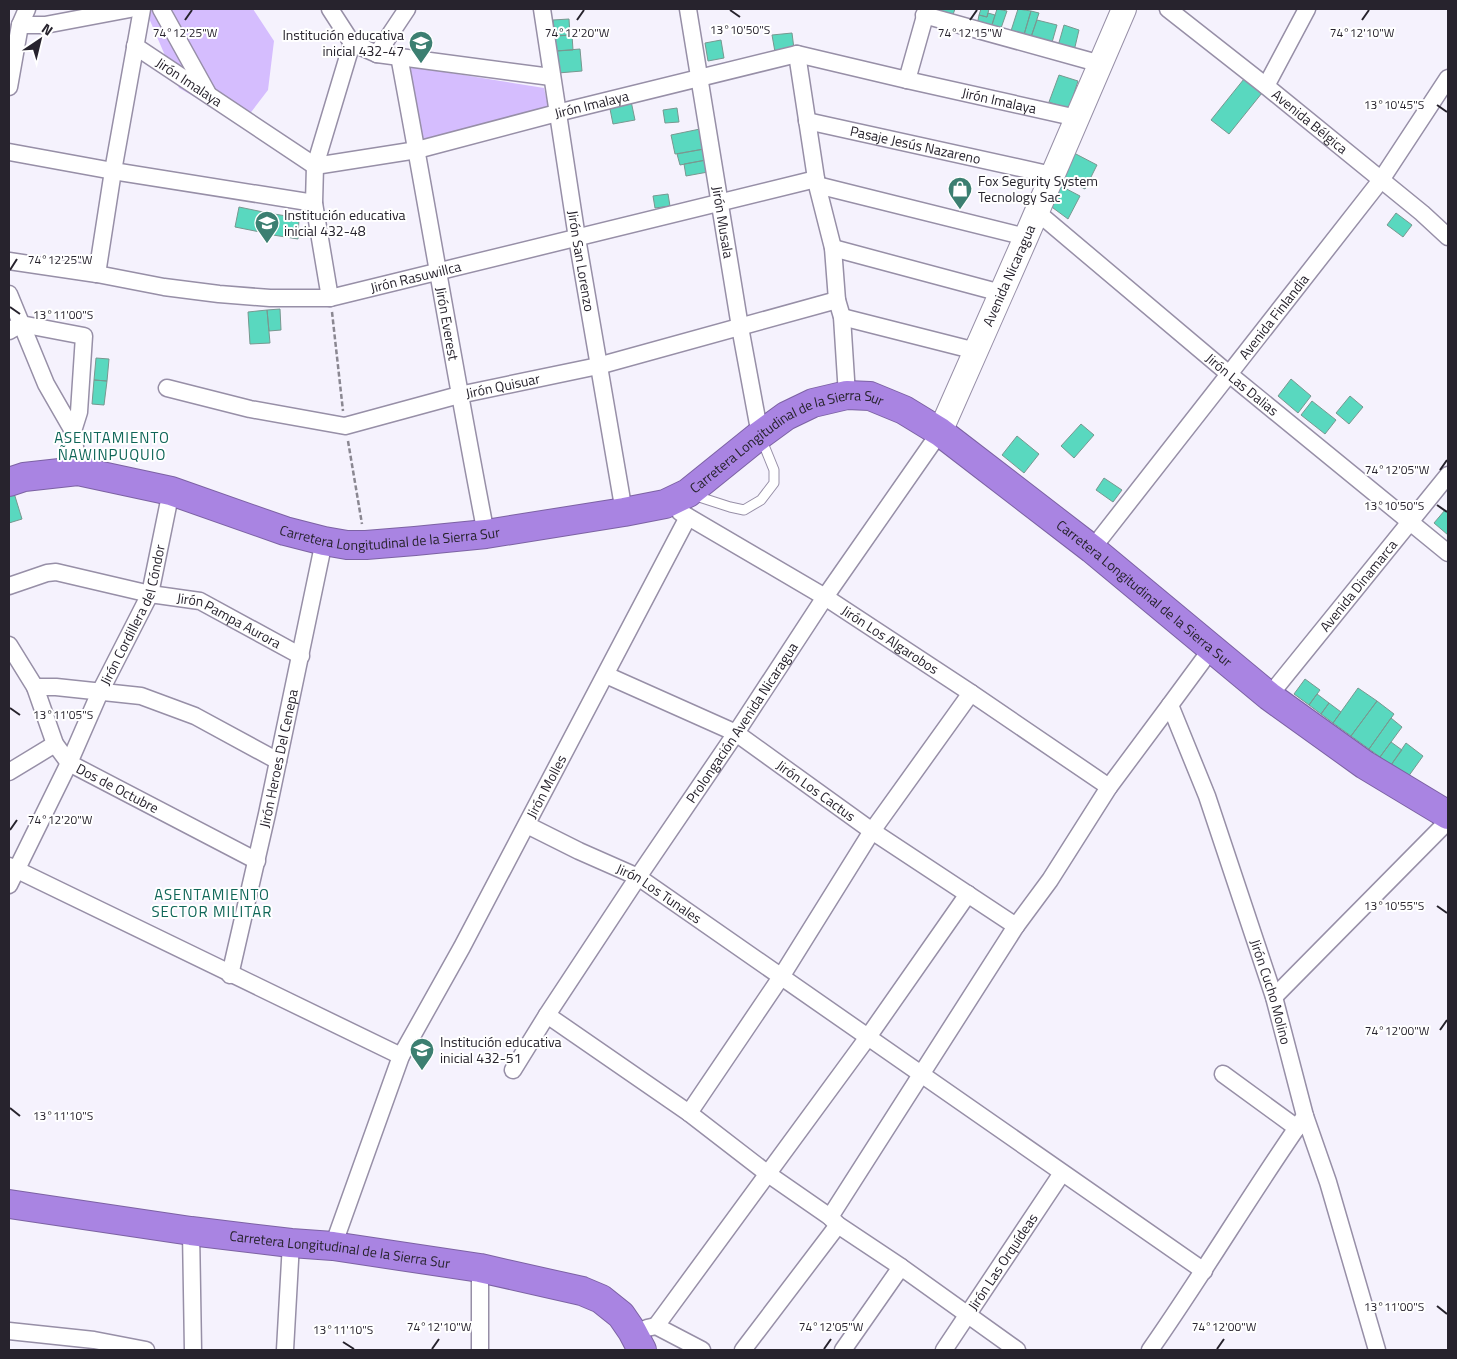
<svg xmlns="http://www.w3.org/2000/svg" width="1457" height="1359" font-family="'Titillium Web',sans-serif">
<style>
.green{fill:#d5bdfe}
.building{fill:#59d8bf;stroke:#789890}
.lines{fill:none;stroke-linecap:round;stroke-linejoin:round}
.lane-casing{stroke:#978fa7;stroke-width:11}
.street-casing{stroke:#978fa7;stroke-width:19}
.secondary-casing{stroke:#978fa7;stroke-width:26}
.highway-casing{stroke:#7c62a3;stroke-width:30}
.path{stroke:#8a8791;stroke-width:2.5;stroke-dasharray:5 2.5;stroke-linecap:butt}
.lane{stroke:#fff;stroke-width:9}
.street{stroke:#fff;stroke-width:16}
.secondary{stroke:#fff;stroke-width:24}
.highway{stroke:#a984e2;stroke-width:28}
.ticks{fill:none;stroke:#27232d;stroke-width:2}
.labels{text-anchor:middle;stroke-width:4;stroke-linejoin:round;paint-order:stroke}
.poi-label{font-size:14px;fill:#27232d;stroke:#fff;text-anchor:start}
.street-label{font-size:14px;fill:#27232d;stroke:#fff}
.neighbourhood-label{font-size:15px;letter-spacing:1px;fill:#0f6658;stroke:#fff}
.ticks-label{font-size:12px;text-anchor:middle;fill:#27232d;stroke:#fff;stroke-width:4;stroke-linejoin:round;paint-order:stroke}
</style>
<rect width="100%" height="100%" fill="#f5f2fd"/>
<path class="green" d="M145,9H253L274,41L268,90L242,124L179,88Z
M408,66L544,88L548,106L542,113L426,141L420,137Z"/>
<path class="building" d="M935,9H955L951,20L935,16Z
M981,9H989L987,17L979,15Z
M997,9L1007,11L1000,31L991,28Z
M1018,9L1031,11L1023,38L1010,34Z
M1031,11L1039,13L1030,40L1023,38Z
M988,13L995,15L991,28L977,25L979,15L987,17Z
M569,19L570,35L555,36L553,20Z
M1037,20L1057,25L1051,46L1030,40Z
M1064,25L1079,30L1074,51L1058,46Z
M792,33L794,49L775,52L772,35Z
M572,35L573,50L556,51L555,36Z
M721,40L724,58L708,61L705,43Z
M580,49L582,71L558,73L556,51Z
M1248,74L1266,88L1229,134L1211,120Z
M1059,75L1078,81L1069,109L1049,102Z
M631,101L635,120L613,124L609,104Z
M677,108L679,122L665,123L663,110Z
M700,129L704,149L675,154L671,135Z
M704,149L706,160L680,165L677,154Z
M1074,153L1097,165L1085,189L1062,177Z
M706,160L708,172L686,176L684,164Z
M1059,185L1080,196L1068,219L1049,205Z
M668,194L670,206L655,208L653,196Z
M239,207L268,213L265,233L235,227Z
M1396,213L1412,225L1403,237L1387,225Z
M274,214L299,218L298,239L273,235Z
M280,309L281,330L269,331L267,310Z
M267,310L270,343L250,344L248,312Z
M96,358L109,359L107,381L94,380Z
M1291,379L1311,396L1298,413L1278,396Z
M94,380L107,381L104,405L92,404Z
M1350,396L1363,407L1349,424L1336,413Z
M1312,401L1336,420L1325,434L1301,415Z
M1081,424L1094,435L1074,458L1061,446Z
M1017,436L1039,454L1024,473L1002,455Z
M1104,478L1122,490L1113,502L1096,490Z
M14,493L22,519L9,523V494Z
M1445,510L1448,512V535L1434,523Z
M1305,679L1320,690L1309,705L1294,694Z
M1358,688L1377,701L1351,736L1333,723Z
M1317,694L1329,703L1321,714L1309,705Z
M1377,701L1394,714L1369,749L1351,736Z
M1329,703L1341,712L1333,723L1321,714Z
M1391,718L1402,727L1380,757L1369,749Z
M1391,742L1402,750L1391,765L1380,757Z
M1406,743L1423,756L1408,777L1391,765Z"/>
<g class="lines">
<defs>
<path id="lane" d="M693,495L730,507L744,510L761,500L774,483V470L761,438"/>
<g id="street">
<path d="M161,9L207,92"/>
<path d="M330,9L352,43L377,54L551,77"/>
<path id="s1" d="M542,9L577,238L624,512"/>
<path id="s2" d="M688,9L740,327L760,435"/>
<path id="s3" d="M1168,9L1266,86L1422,213L1448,237"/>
<path d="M924,15L1101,64"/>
<path d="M20,25H45L130,9"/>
<path id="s4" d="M135,46L315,166L417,150L557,113L797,54L907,80L1077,118"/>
<path d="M377,54L407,9"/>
<path d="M797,54L817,185L833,248L837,300L842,317L847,395"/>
<path id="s5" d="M399,56C429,215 455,375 486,534"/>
<path d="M907,80L927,9"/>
<path d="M1266,86L1307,9"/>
<path d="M9,87L20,25L27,9"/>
<path id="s6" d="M807,121L1052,175"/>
<path d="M9,152L113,171L314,203"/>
<path d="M817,185L1026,237"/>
<path id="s7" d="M1037,212L1229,374L1448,553"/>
<path d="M833,248L1001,293"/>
<path id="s8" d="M9,261L97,274L164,287L219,294L270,298H330L816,179"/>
<path d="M97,274L113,171L142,9"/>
<path d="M9,294L46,384L73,431"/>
<path d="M330,298L314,203L315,166L352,43"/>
<path d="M842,317L976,351"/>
<path d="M9,331L21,324L84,336L79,412L73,431L78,471"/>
<path id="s9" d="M167,388L250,409L345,426L459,395L598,366L837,300"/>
<path id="s10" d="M680,512L825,597L971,693L1109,787"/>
<path id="s11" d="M1092,549L1381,180L1448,78"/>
<path id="s12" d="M9,586L47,573L56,572L150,594L200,601L301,656"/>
<path id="s13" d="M9,645L35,687L55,744L69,763L257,861"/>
<path id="s14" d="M1212,648L1170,705L1207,796L1274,997L1305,1116L1328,1182L1377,1350"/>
<path id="s15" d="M606,675L736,733L872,831L1016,926"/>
<path d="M35,687H56L141,696L195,716L278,761"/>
<path id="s16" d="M1269,696L1448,475"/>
<path d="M9,772L55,744"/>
<path id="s17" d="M527,825L579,851L638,877L1204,1271"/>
<path d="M9,866L401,1056"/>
<path id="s18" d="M9,885L69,763L100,692L150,594L171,491"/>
<path id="s19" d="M230,975L267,814L324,541"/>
<path d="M1274,997L1448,821"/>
<path d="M547,1015L689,1113L768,1174L830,1217L838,1225L901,1267L1017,1350"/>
<path id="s20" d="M513,1070L547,1015L638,877L736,733L825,597L940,432"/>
<path d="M1223,1074L1297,1128"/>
<path d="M689,1113L781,977L872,831L971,693"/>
<path d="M830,1217L1016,926L1050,880L1109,787L1170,705"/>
<path d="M191,1231L193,1350"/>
<path id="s21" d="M333,1246L401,1056L462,947L688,517"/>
<path d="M480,1268V1350"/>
<path d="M656,1326L868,1037L968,894"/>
<path d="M647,1328L656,1326L702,1350"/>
<path d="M9,1331L94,1340L146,1350"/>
<path d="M285,1350L291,1243"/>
<path d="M743,1350L838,1225"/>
<path d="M843,1350L901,1267"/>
<path id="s22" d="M944,1350L1062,1173"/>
<path d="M1150,1350C1204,1273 1251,1193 1305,1116"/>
</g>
<g id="secondary">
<path id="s23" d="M940,432L1026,237L1124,9"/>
</g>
<g id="highway">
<path id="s24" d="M9,482L24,477L78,471L171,491L285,531L324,541L347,545H366L415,541L486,534L624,512L665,504L688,493L760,435L786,416L813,403L847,395L870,396L904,410L940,432L1092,549L1269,696L1365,765L1448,815"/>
<path id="s25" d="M9,1204L191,1231L291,1243L333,1246L480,1268L582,1291L601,1299L621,1315L632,1331L642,1350"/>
</g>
</defs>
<use href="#lane" class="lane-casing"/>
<use href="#street" class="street-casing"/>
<use href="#secondary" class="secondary-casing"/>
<use href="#highway" class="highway-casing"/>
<path class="path" d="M332,312L343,411
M348,441L362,524"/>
<use href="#lane" class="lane"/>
<use href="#street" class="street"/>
<use href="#secondary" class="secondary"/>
<use href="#highway" class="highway"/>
</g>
<path class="ticks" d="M730,10L740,17M185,20L192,10M577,20L584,10M970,20L977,10M1362,20L1369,10M1437,105L1447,112M10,270L17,259M10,307L20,314M1440,470L1447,460M1437,505L1447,512M10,708L20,715M10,830L17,820M1437,906L1447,913M1440,1030L1447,1020M10,1108L20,1116M1437,1306L1447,1314M343,1342L354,1349M432,1349L439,1339M824,1349L831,1339M1217,1349L1224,1339"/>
<defs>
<symbol id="school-pin" viewBox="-11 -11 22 30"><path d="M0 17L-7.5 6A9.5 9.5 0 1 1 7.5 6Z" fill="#3c7f71" stroke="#fff"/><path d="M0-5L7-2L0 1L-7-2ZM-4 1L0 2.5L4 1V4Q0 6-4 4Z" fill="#fff"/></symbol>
<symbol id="shop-pin" viewBox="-11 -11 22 30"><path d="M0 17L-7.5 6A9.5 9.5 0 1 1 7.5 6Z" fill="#3c7f71" stroke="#fff"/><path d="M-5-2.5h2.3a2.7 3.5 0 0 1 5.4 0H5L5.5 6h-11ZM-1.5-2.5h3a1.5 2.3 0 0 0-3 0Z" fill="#fff"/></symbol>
</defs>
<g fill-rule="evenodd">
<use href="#school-pin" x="407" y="29" width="28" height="38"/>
<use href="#shop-pin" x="946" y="175" width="28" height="38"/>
<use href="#school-pin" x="253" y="209" width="28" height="38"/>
<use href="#school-pin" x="408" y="1036" width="28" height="38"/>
</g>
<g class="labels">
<g class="poi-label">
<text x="404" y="40" text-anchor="end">Institución educativa<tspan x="404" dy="16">inicial 432-47</tspan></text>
<text x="978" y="186">Fox Segurity System<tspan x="978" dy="16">Tecnology Sac</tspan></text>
<text x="284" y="220">Institución educativa<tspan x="284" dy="16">inicial 432-48</tspan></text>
<text x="440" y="1047">Institución educativa<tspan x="440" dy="16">inicial 432-51</tspan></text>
</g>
<g class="street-label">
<text dy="5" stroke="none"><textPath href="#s4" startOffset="65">Jirón Imalaya</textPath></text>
<text dy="5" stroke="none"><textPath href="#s4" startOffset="919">Jirón Imalaya</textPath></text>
<text dy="5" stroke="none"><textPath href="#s4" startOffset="500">Jirón Imalaya</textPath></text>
<text dy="5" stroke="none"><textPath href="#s3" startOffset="181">Avenida Bélgica</textPath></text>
<text dy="5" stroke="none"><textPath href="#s6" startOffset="111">Pasaje Jesús Nazareno</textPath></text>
<text dy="5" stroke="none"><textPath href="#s2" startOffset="216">Jirón Musala</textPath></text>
<text dy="5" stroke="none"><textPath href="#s1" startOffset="255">Jirón San Lorenzo</textPath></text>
<text dy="5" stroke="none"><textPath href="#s23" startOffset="171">Avenida Nicaragua</textPath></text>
<text dy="5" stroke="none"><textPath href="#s8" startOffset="412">Jirón Rasuwillca</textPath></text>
<text dy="5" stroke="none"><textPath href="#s11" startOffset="295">Avenida Finlandia</textPath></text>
<text dy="5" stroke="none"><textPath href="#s5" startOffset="272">Jirón Everest</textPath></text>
<text dy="5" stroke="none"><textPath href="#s7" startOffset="268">Jirón Las Dalias</textPath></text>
<text dy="5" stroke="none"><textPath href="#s9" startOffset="345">Jirón Quisuar</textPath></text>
<text dy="5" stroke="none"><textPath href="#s24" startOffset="812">Carretera Longitudinal de la Sierra Sur</textPath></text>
<text dy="5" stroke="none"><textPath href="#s24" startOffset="392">Carretera Longitudinal de la Sierra Sur</textPath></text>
<text dy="5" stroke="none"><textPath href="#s16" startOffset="142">Avenida Dinamarca</textPath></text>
<text dy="5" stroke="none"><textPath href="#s24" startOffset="1248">Carretera Longitudinal de la Sierra Sur</textPath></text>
<text dy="5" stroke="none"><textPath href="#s18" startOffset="298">Jirón Cordillera del Cóndor</textPath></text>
<text dy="5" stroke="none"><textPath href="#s12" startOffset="230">Jirón Pampa Aurora</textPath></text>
<text dy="5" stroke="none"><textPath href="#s10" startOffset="246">Jirón Los Algarobos</textPath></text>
<text dy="5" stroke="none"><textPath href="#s20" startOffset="416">Prolongación Avenida Nicaragua</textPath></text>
<text dy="5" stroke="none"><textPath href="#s19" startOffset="222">Jirón Heroes Del Cenepa</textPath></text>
<text dy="5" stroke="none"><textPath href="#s13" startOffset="188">Dos de Octubre</textPath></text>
<text dy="5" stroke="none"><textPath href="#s21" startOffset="508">Jirón Molles</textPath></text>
<text dy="5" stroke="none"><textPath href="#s15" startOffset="241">Jirón Los Cactus</textPath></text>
<text dy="5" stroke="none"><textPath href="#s17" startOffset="149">Jirón Los Tunales</textPath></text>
<text dy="5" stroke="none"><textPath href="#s14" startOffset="375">Jirón Cucho Molino</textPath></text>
<text dy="5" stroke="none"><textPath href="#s25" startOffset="334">Carretera Longitudinal de la Sierra Sur</textPath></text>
<text dy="5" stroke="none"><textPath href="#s22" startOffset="106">Jirón Las Orquídeas</textPath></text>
</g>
<g class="neighbourhood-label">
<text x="112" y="443">ASENTAMIENTO<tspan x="112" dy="17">ÑAWINPUQUIO</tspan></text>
<text x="212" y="900">ASENTAMIENTO<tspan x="212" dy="17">SECTOR MILITAR</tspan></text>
</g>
</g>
<g class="ticks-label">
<text x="740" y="34">13°10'50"S</text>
<text x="185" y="37">74°12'25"W</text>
<text x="577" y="37">74°12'20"W</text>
<text x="970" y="37">74°12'15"W</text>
<text x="1362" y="37">74°12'10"W</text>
<text x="1394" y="109">13°10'45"S</text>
<text x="60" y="264">74°12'25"W</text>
<text x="63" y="319">13°11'00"S</text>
<text x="1397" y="474">74°12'05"W</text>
<text x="1394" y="510">13°10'50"S</text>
<text x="63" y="719">13°11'05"S</text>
<text x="60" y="824">74°12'20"W</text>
<text x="1394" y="910">13°10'55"S</text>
<text x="1397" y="1035">74°12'00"W</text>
<text x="63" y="1120">13°11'10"S</text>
<text x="1394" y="1311">13°11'00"S</text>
<text x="439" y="1331">74°12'10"W</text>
<text x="831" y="1331">74°12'05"W</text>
<text x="1224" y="1331">74°12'00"W</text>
<text x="343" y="1334">13°11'10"S</text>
</g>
<rect width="1457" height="1359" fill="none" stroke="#27232d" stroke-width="20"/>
<g transform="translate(40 40) rotate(35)" stroke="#ffffff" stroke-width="4" paint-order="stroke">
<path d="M0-4L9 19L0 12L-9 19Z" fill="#27232d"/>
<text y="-8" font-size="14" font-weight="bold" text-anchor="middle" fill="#27232d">N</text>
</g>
</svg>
